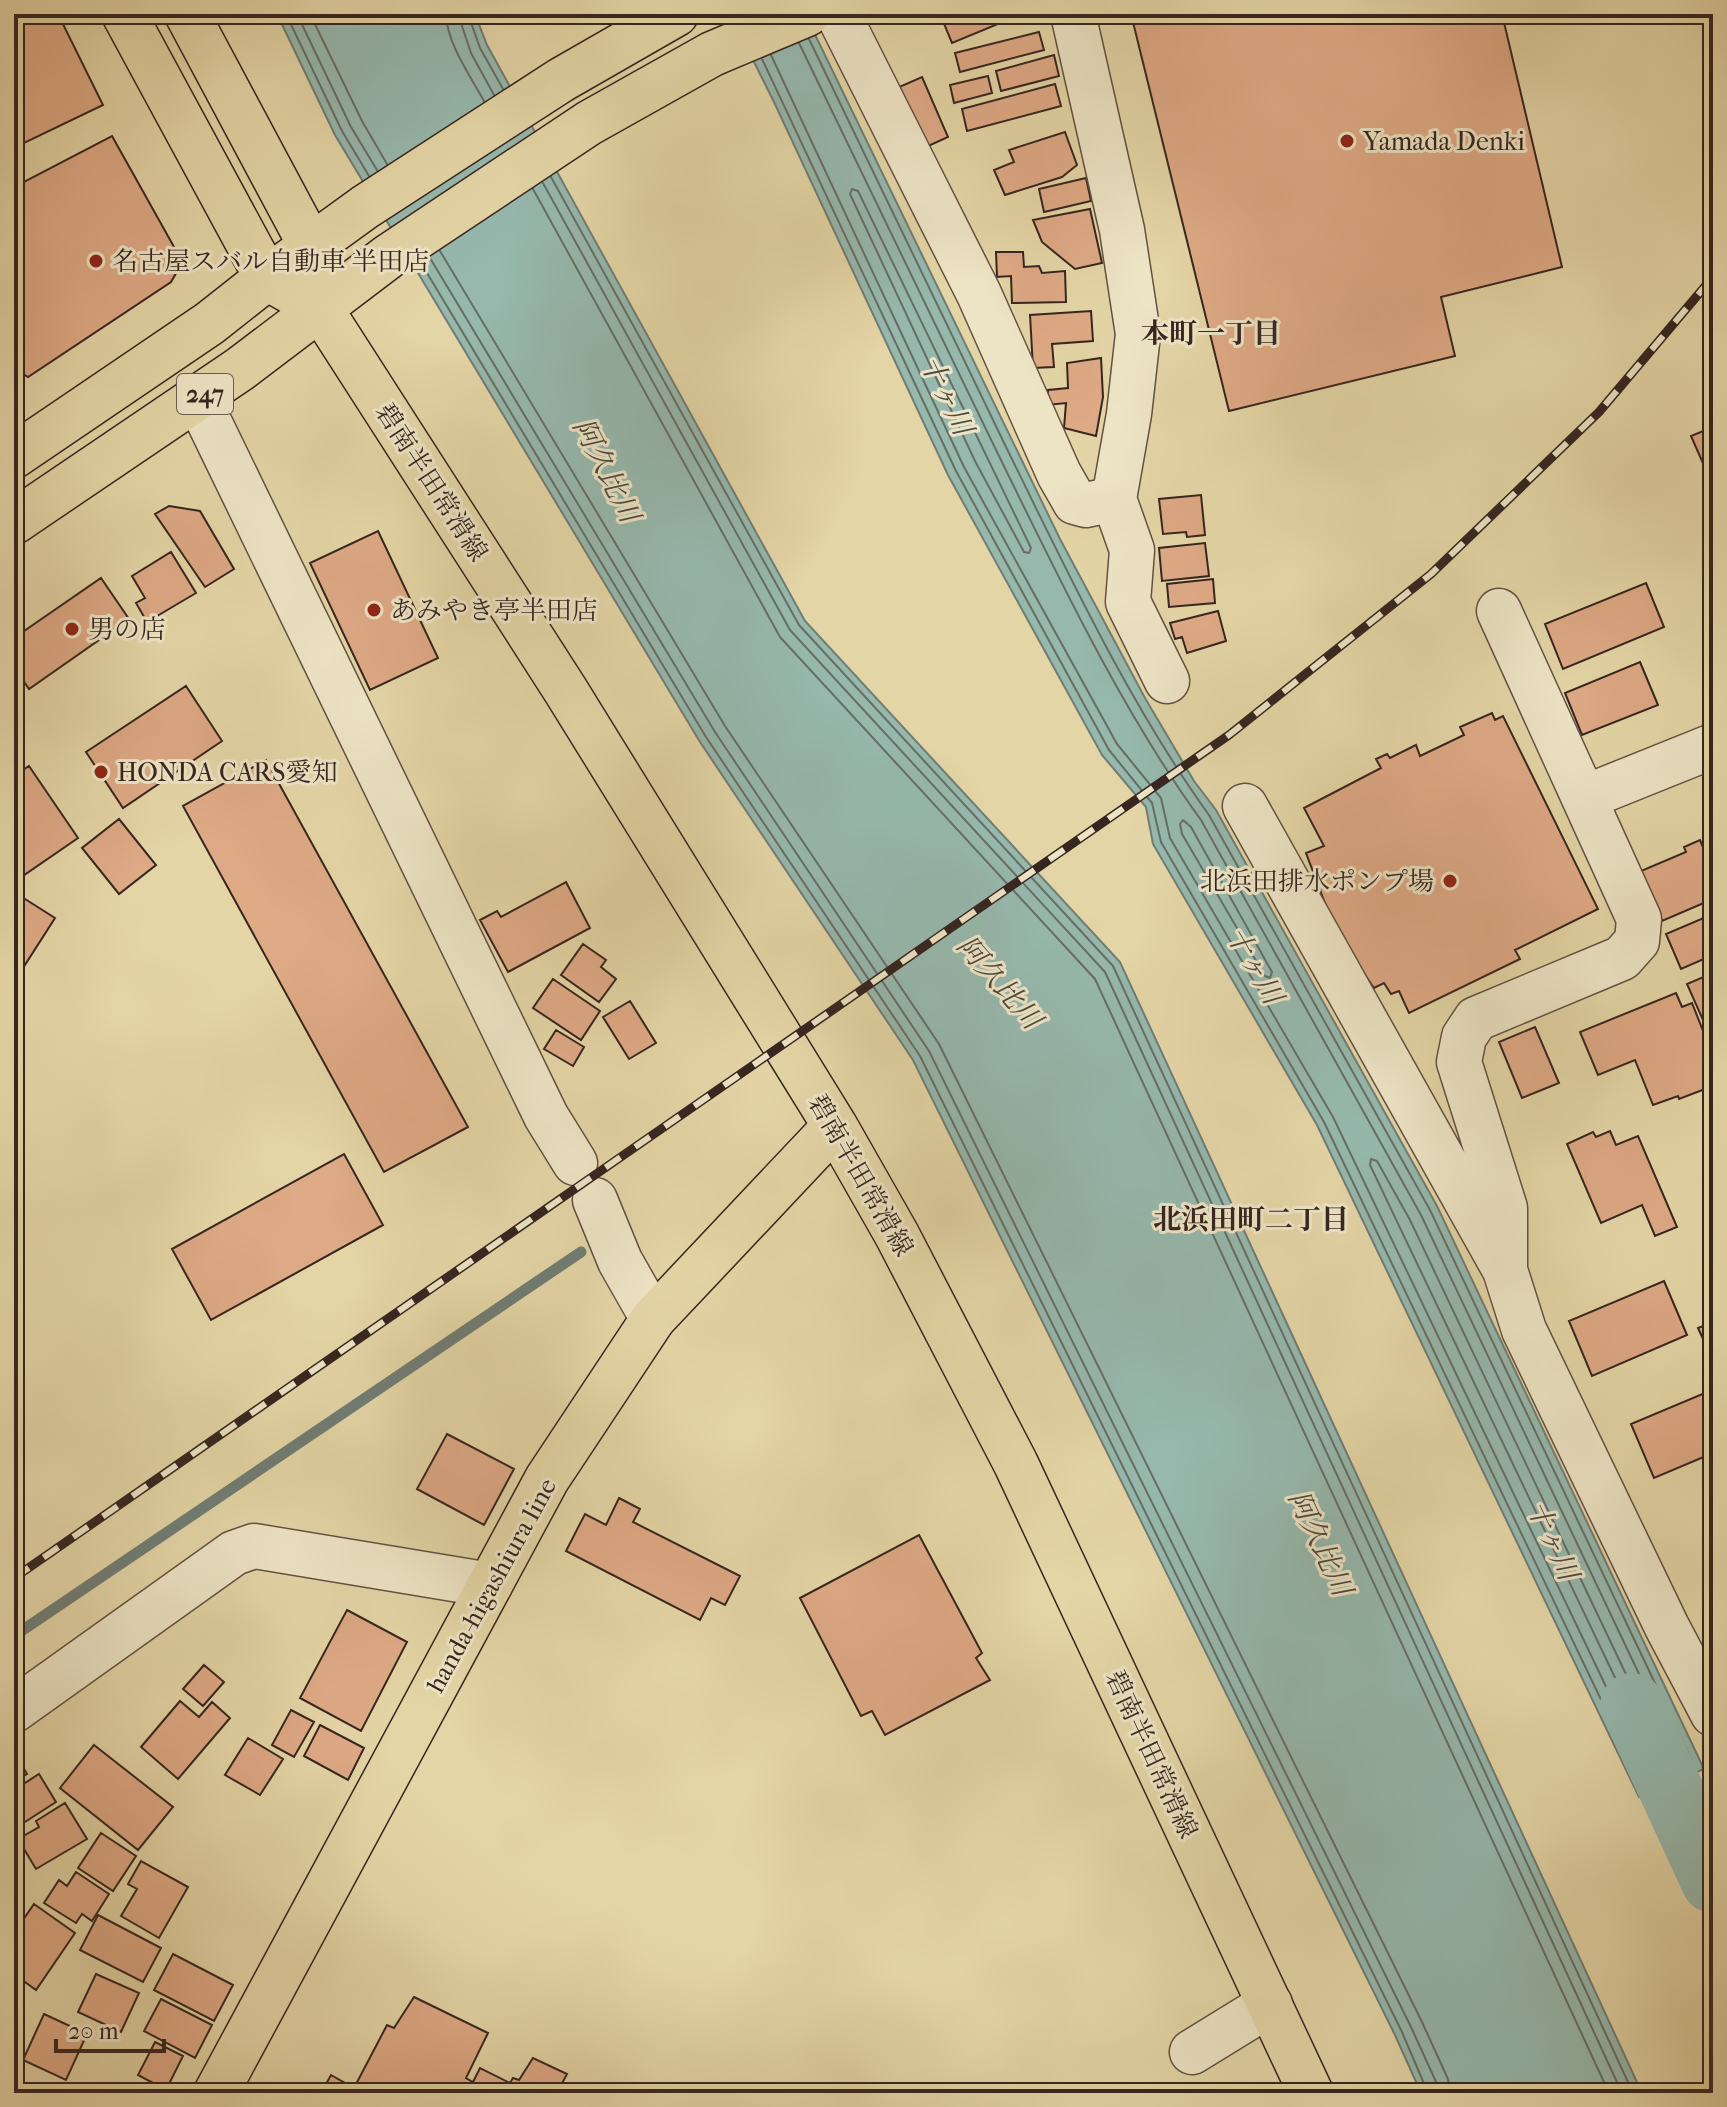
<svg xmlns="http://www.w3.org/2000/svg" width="1727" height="2107" font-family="'IM FELL French Canon','Noto Serif JP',serif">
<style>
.water{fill:#96b8ad;stroke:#707d75;stroke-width:2}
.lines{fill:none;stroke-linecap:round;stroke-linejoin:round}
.shore{stroke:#666e66;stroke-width:2}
.stream{stroke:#707d75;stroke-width:11}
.river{stroke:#96b8ad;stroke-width:64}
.building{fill:#dea985;stroke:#362520;stroke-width:2}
.minor-casing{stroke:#625142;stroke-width:47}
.major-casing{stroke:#362520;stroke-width:47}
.highway-casing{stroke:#362520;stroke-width:47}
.minor{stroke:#ede4c5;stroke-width:44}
.major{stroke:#e4d5a6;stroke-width:44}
.highway{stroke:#e4d5a6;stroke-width:44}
.rail-casing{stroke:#362520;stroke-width:9}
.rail{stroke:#ede4c5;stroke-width:6;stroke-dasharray:18;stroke-linecap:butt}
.poi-dot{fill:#8f2418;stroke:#ede4c5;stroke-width:3}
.labels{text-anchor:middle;stroke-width:6;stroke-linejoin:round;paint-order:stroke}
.shield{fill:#ede4c5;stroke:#6d5e52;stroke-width:2}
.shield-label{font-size:24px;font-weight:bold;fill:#362520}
.poi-label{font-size:26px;fill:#362520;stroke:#ede4c5;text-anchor:start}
.street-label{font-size:26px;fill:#362520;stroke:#ede4c5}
.neighbourhood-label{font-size:28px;font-weight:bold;fill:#362520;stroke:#ede4c5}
.water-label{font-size:28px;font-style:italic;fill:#4e4a43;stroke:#ede4c5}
</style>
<rect width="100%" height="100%" fill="#e4d5a6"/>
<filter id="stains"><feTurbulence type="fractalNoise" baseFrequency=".0025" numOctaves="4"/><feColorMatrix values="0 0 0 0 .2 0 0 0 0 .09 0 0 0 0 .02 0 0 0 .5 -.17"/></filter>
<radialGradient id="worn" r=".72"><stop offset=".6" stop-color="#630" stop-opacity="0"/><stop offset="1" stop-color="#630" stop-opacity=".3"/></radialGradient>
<path class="water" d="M277,14H475L487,45L805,621L1120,962L1642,2093H1421L1395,2035L913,1060L700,742L335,135Z
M730,14H805L1060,539L1145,698L1194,781L1216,810L1437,1206L1704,1769L1639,1797L1317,1125L1153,844L1146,807L1102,755L948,475L774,102Z"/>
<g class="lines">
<path class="shore" d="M286,14L342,131L369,176
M297,14L351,127L377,170
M310,14L362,121L387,164
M446,14C447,44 470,75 484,101
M458,14L471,53L494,95
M468,14L480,48L503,89
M771,55L964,467L1117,744L1161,798L1170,838L1333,1117L1646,1770L1651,1772L1676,1761L1678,1756L1421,1215L1201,820C1121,710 1058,576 998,454C932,317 866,180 799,43
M762,59L956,471L1109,750L1152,803L1161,842L1324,1122L1641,1783L1646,1785L1690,1767L1692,1761L1430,1210L1209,815C1129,704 1067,571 1007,449C941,312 875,176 809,39
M551,177L799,625L1113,966L1633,2093
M543,183L790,630L1105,972L1622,2093
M533,189L780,637L1095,979L1609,2093
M852,189L858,191L1031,548L1029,553L1024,552L975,461L850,194Z
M440,251L725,726L939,1044L1422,2022L1448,2079L1450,2093
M430,258L715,732L929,1051L1411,2027L1437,2084L1438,2093
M421,263L706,737L920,1056L1402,2032L1428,2093
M1183,820L1191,827L1272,972L1270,978L1265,976L1182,834L1180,824Z
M1371,1159L1377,1161L1410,1220L1662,1750L1660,1755H1652L1370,1165Z"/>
<path class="stream" d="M14,1636L581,1252"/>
<path class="river" d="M1632,1705L1713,1881"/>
</g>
<path class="building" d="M26,14H58L103,105L22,144L14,127V20Z
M940,14H1022L952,43Z
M1131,14H1502L1562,267L1441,297L1455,356L1229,411Z
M1039,32L1044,50L960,72L955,53Z
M1054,55L1059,76L1001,91L996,71Z
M988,76L992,93L954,103L950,85Z
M922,77L948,137L924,148L897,88Z
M1055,84L1061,106L967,131L962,109Z
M1065,132L1077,165L1062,177L1005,195L994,170L1014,162L1009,150Z
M112,136L178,254L179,268L171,282L28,377L14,368V187Z
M1086,178L1091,201L1044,212L1039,189Z
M1090,209L1102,263L1075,269L1042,242L1033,220Z
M996,252H1023L1024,267L1039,266L1042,273L1065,271L1066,302L1012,303L1011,276L997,277Z
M1091,311L1093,341L1052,344L1054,367L1033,368L1030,315Z
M1101,358L1103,397L1096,436L1064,428L1066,403L1047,405L1048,390L1068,388L1067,363Z
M1713,427V486L1691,436Z
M1201,495L1205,535L1187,537L1186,532L1163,534L1159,499Z
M169,506L200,511L234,569L205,587L155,514Z
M378,531L438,658L370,690L310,563Z
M1205,543L1209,576L1162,581L1159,548Z
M171,552L196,593L147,622L136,603L145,598L132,576Z
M101,578L129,619L29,689L14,667V638Z
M1213,579L1215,603L1169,607L1167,584Z
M1646,583L1664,627L1563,669L1545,624Z
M1218,611L1226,641L1187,653L1182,637L1175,639L1170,623Z
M1640,662L1658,705L1582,735L1565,693Z
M186,686L222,741L123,808L86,752Z
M1492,713L1495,720L1503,716L1598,909L1515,950L1520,959L1409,1013L1399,991L1391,994L1384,983L1374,988L1337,935L1306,853L1324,846L1304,808L1381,768L1376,759L1387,754L1390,758L1416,745L1420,756L1464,735L1460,727Z
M266,760L468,1127L384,1172L183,806Z
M29,766L78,838L14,882V776Z
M119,819L156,865L119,894L82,848Z
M1700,840L1713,871V899L1662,921L1641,871L1686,852L1684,847Z
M566,882L590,928L508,972L480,920L497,911L501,917Z
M14,892L55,918L14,982Z
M1713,914V955L1681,969L1666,934Z
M583,944L606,960L601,967L616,979L599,1002L561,975Z
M1713,973V1016L1703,1020L1687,984Z
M553,979L600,1011L581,1040L533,1008Z
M1676,993L1682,1007L1692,1003L1713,1056V1086L1679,1099L1678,1096L1653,1105L1635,1060L1598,1075L1580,1032Z
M630,1001L656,1043L629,1059L603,1017Z
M1535,1027L1559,1083L1522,1098L1499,1042Z
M556,1030L584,1047L573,1066L544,1049Z
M1610,1131L1616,1145L1638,1136L1677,1227L1655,1236L1642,1205L1601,1223L1567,1144L1593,1132L1596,1137Z
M344,1154L383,1225L211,1320L172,1249Z
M1664,1281L1687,1335L1592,1376L1569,1321Z
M1713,1322V1361L1698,1328Z
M1712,1390L1713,1453L1654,1478L1631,1424Z
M447,1434L514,1469L484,1525L417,1489Z
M619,1498L640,1509L633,1522L740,1576L725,1605L711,1598L700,1620L566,1551L585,1514L606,1525Z
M919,1535L982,1653L976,1658L990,1680L885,1735L872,1711L861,1716L800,1598Z
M347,1610L407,1642L361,1731L300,1698Z
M204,1665L224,1682L203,1706L183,1689Z
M180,1701L199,1717L212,1702L230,1718L178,1779L141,1747Z
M291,1710L314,1722L294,1757L272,1745Z
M320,1725L364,1748L348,1780L304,1756Z
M248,1738L283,1759L260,1795L225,1775Z
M94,1745L173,1807L138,1850L60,1788Z
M14,1752L27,1774L14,1782Z
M39,1774L56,1802L14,1829V1790Z
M65,1803L87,1839L36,1869L18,1839L39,1827L36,1821Z
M101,1833L136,1856L113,1891L78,1868Z
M141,1861L188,1887L159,1938L121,1916L137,1889L128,1884Z
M76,1872L109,1894L92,1921L82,1914L76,1923L44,1903L59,1880L67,1886Z
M34,1904L75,1933L36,1990L14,1974V1933Z
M98,1915L161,1948L143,1982L80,1950Z
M173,1954L233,1985L214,2021L154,1990Z
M96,1974L139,1993L121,2032L78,2012Z
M414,1997L488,2033L466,2078L473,2082L480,2068L510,2083L513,2078L519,2080L533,2058L567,2074L557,2093H452L446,2091L445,2093H321L331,2075L354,2088L387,2025L394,2028Z
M161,1999L212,2025L195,2058L144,2031Z
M44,2014L87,2034L66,2080L23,2060Z
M155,2042L183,2056L166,2090L138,2075Z"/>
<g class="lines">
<defs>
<path id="minor" d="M838,14L979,294L1059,474L1075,502L1086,505L1114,499
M1073,14L1122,230L1138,334L1129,414L1114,499L1132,550L1128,602L1167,681
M198,399L546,1116L575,1163
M1499,611L1639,919L1637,941L1622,958L1476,1019L1464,1037L1459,1062L1505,1208V1267
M1586,797L1713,746
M1245,806L1505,1270L1524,1330L1667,1627L1713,1714
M595,1200L620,1261L653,1319
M14,1710L234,1553L254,1546L490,1585
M1192,2052L1270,2004"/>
<path id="major" d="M124,14L267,278L301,297
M187,14L311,246L320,308L566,691L835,1126L897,1235L1016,1464L1311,2093
M216,2093L547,1479L653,1319L835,1126"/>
<path id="highway" d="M14,456L210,323L267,278L365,207L561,80L676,14
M14,522L240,369L389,256L589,123L712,54L807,14"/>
</defs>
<use href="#minor" class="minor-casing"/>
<use href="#major" class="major-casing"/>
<use href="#highway" class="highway-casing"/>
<use href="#minor" class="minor"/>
<use href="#major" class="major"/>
<use href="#highway" class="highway"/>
<defs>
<path id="rail" d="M14,1578L1229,735L1431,574L1599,412L1713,277"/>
</defs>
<use href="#rail" class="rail-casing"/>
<use href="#rail" class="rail"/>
</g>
<g class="poi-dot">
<circle cx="1347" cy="141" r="8"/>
<circle cx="96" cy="261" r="8"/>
<circle cx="374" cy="610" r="8"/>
<circle cx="72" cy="629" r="8"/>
<circle cx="101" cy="772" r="8"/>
<circle cx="1450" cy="881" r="8"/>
</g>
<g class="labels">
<rect class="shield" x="177" y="374" width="56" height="40" rx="6"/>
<g class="shield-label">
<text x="205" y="402">247</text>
</g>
<g class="poi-label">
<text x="1363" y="150">Yamada Denki</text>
<text x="112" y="270">名古屋スバル自動車 半田店</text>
<text x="390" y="619">あみやき亭半田店</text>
<text x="88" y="638">男の店</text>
<text x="117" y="781">HONDA CARS愛知</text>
<text x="1434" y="890" text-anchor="end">北浜田排水ポンプ場</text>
</g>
<g class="street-label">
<text transform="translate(432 482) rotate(57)" y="9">碧南半田常滑線</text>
<text transform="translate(861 1175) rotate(60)" y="9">碧南半田常滑線</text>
<text transform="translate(491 1585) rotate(-61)" y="9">handa-higashiura line</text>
<text transform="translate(1152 1754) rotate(65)" y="9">碧南半田常滑線</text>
</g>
<g class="neighbourhood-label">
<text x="1211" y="343">本町一丁目</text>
<text x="1251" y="1229">北浜田町二丁目</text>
</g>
<g class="water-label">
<text transform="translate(947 395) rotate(64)" y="10">十ヶ川</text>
<text transform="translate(607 470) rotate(63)" y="10">阿久比川</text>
<text transform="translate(1255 965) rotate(60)" y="10">十ヶ川</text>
<text transform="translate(1000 982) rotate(49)" y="10">阿久比川</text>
<text transform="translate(1553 1540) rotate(65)" y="10">十ヶ川</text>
<text transform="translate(1321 1543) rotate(65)" y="10">阿久比川</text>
</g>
</g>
<rect width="1727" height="2107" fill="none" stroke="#e4d5a6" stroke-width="48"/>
<rect x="16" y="16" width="1695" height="2075" fill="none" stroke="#362520" stroke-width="4"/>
<rect x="24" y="24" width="1679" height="2059" fill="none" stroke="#362520" stroke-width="2"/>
<path d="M56 2039v12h108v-12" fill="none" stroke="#362520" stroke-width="4"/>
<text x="68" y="2039" font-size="24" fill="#362520" stroke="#ede4c5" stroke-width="6" paint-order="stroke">20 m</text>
<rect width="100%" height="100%" filter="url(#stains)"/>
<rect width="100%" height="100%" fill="url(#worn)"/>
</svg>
